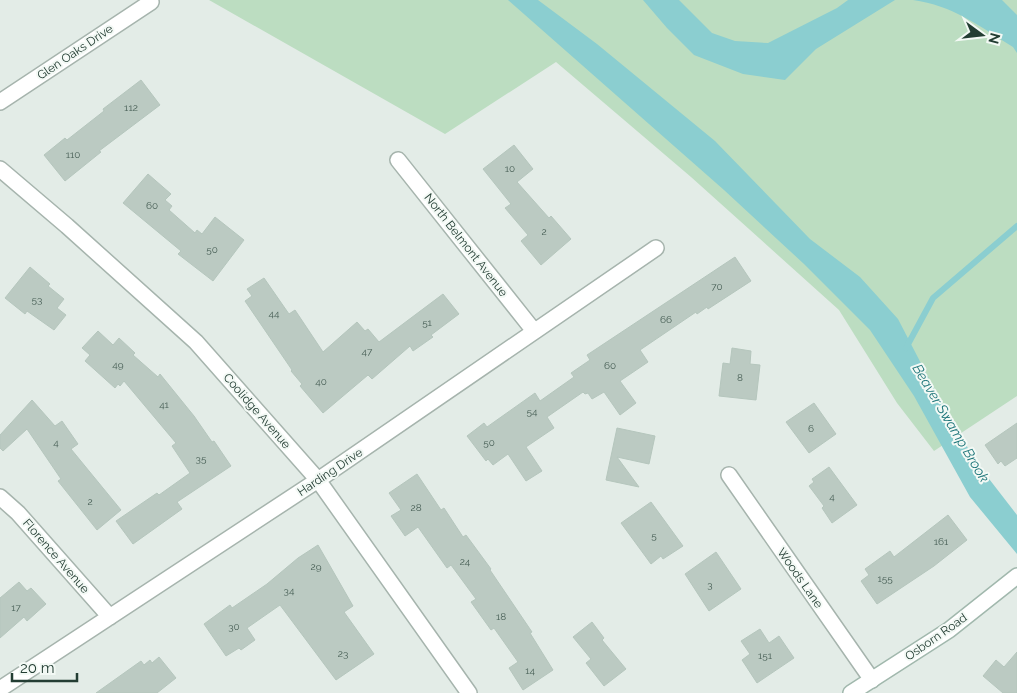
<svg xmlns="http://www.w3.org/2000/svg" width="1017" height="693" font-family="Raleway,sans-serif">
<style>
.green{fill:#bcddc1}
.water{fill:#8bced0}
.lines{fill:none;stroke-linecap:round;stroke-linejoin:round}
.stream{stroke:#8bced0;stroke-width:6}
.building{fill:#bbcac2;stroke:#b5c6bd}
.street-casing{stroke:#a6b4ad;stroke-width:18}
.secondary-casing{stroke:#a1b8ad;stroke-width:18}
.street{stroke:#fff;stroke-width:15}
.secondary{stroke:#fff;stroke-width:15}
.labels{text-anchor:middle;stroke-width:4;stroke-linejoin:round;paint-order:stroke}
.number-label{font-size:10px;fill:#496057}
.street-label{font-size:12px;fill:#233d33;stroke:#f3f9f5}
.water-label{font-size:14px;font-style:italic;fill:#1d7579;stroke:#f3f9f5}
</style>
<rect width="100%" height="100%" fill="#e3ece7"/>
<path class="green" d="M209,0H1017V396L934,451L897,403L839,310L691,177L556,62L445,134Z"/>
<path class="water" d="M508,0H538L597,44L715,141L810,239L860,277L898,319L940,400L976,462L1017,515V554L970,497L914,396L870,330L804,264L724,190Z
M643,0H679L712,33L735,41L768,43L837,8L848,0H895L816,49L785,80L743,74L694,55L667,28Z
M913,0H1002L1017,15V53L1013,47C981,27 952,5 913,0Z"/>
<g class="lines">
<path class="stream" d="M906,348L933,298L1017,226"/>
</g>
<path class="building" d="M141,80L160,105L99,151L101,152L65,181L44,155L65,138L67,140L104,111L103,109Z
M514,145L533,169L517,182L549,218L551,216L571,239L541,265L521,241L528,235L505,208L511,204L483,169Z
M148,174L171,194L165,200L172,206L169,210L195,233L197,230L202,234L215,217L244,240L213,281L178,254L181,251L123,203Z
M735,257L751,281L708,309L707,307L697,314L696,312L640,350L648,362L620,381L636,403L620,415L604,392L592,399L588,393L585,394L583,392L547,417L554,428L526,447L542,471L526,481L508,454L493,465L488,459L486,461L467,436L484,423L487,427L535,393L540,401L574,377L571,373L590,360L587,355Z
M30,267L50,284L48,286L64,299L57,308L66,315L54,330L27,311L25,314L5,298Z
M264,278L289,314L295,310L323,352L357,322L365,331L368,329L379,342L443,294L459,314L431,335L433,337L413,351L410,346L372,379L368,375L323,413L300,386L302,384L291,371L292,370L245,301L252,296L247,289Z
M98,331L113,345L119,338L135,353L133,355L158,377L160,374L194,416L212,442L214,441L231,466L177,502L182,509L133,544L116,521L157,493L159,495L190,473L172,446L176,443L124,381L120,386L118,384L115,388L85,361L90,355L82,348Z
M732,348L751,351L750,364L760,365L756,400L719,396L723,363L730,364Z
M32,400L55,426L62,421L78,444L71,449L121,510L97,530L58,481L61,479L27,429L3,451L0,448V435Z
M814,403L836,434L809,453L786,422Z
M1017,423V458L1005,466L1001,461L998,464L985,445Z
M617,428L655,436L649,464L617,457L639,487L606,480Z
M829,467L857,505L832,523L822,508L824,506L809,486L814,482L812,479Z
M417,474L441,510L444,508L463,537L466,535L491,569L490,570L532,632L530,633L553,670L523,690L509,668L518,662L494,628L491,630L471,602L476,599L451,565L447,568L418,527L405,536L391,516L401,510L389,493Z
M651,502L683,546L663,559L661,556L651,564L621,523Z
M948,515L967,540L934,566L877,604L861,581L869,575L865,569L890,551L894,557Z
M318,545L353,606L344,612L374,654L336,680L280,605L247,628L255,640L241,650L239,648L226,656L204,624L230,605L232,608L267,584L298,558Z
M716,552L741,589L709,611L685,574Z
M19,582L27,591L31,588L46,604L27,621L24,617L0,638V598Z
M592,622L604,638L602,640L626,669L604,686L586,663L591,659L573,637Z
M760,629L769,643L779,636L794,658L757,683L742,660L750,654L741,641Z
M1017,652V693H1003L983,676L996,660L1004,667Z
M159,657L176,678L157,693H96L141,661L144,665L150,660L152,663Z"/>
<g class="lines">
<defs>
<path id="street" d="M0,102L151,2
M398,160L534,331
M0,169L67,226L196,342L318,480L469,693
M729,475L872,680
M0,497L18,513L110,617
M0,689L318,480L656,248"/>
<path id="secondary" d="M851,693L949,630L1017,576"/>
</defs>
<use href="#street" class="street-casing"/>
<use href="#secondary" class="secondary-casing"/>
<use href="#street" class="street"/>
<use href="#secondary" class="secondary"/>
</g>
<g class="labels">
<g class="number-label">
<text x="131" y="111">112</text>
<text x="73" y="158">110</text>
<text x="510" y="172">10</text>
<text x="152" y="209">60</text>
<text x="544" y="235">2</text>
<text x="212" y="253">50</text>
<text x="717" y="290">70</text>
<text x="37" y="303">53</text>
<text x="274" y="317">44</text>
<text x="666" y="323">66</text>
<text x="427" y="326">51</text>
<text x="367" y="355">47</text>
<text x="118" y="368">49</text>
<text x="610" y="369">60</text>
<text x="740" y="381">8</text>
<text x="321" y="385">40</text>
<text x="164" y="408">41</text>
<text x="532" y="415">54</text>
<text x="811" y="432">6</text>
<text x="56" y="446">4</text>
<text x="489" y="446">50</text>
<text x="201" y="462">35</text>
<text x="832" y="500">4</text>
<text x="90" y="505">2</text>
<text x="416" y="511">28</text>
<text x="654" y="539">5</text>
<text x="941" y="545">161</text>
<text x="465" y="565">24</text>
<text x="316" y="570">29</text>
<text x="885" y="582">155</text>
<text x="710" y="588">3</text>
<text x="289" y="594">34</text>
<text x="16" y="611">17</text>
<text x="501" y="620">18</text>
<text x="234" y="630">30</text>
<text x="343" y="657">23</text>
<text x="765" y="659">151</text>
<text x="530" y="674">14</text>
</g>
<g class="street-label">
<text transform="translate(75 52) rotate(-34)" y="4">Glen Oaks Drive</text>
<text transform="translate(466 245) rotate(52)" y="4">North Belmont Avenue</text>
<text transform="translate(257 411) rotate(49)" y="4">Coolidge Avenue</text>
<text transform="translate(330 472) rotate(-34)" y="4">Harding Drive</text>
<text transform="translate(56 556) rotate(49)" y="4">Florence Avenue</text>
<text transform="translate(800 578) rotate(55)" y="4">Woods Lane</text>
<text transform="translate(936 637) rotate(-35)" y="4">Osborn Road</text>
</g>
<g class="water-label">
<text transform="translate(951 423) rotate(59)" y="5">Beaver Swamp Brook</text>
</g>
</g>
<g transform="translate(982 35) rotate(105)" stroke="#f3f9f5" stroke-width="4" paint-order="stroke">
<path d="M0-4L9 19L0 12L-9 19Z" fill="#233d33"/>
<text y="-8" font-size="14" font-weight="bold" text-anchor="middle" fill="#233d33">N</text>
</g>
<path d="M12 673v8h65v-8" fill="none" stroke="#233d33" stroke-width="2.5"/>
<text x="20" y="673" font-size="15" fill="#233d33" stroke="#f3f9f5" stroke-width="4" paint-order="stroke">20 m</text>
</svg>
